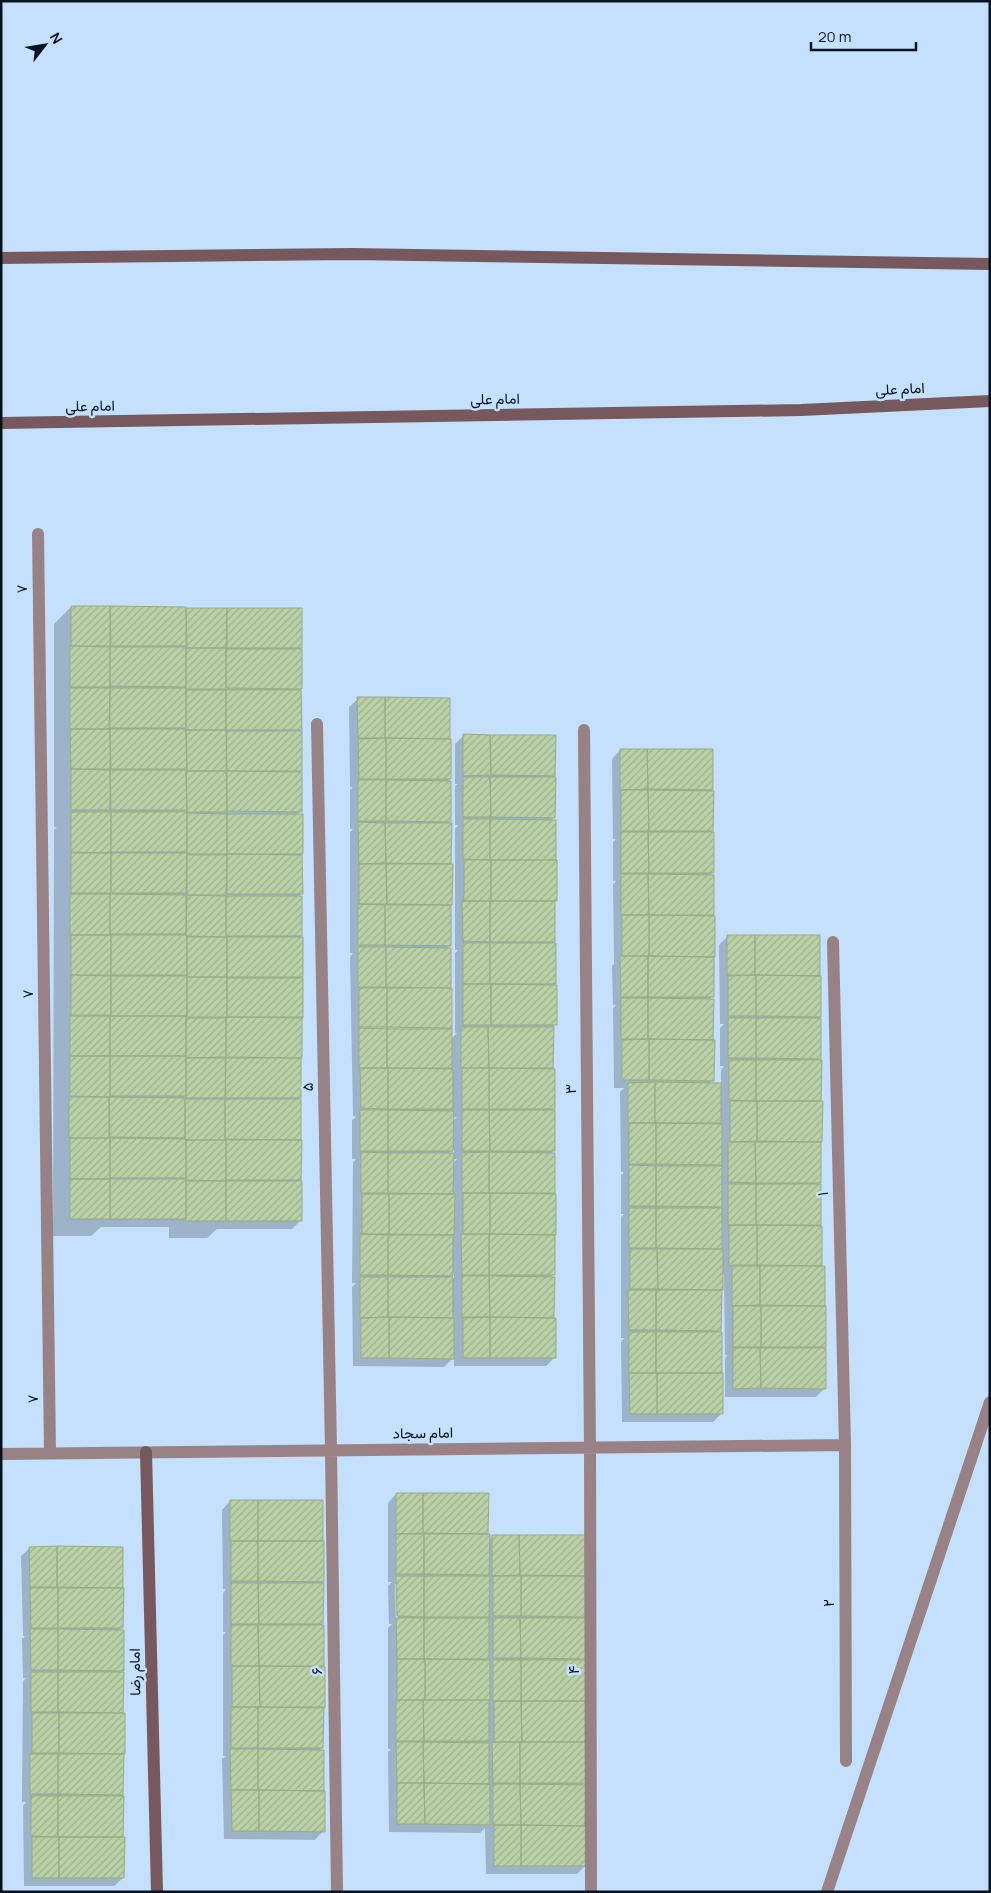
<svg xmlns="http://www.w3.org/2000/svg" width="991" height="1893" font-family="Manrope,Vazirmatn,sans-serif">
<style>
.shadow{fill:#0003;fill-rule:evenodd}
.building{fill:url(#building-hatch);stroke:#98ad84}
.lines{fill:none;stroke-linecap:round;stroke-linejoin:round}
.street{stroke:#998285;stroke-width:12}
.secondary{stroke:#77585c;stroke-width:12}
.labels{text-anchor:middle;stroke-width:5;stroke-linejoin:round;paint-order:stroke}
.street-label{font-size:15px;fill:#071420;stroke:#c5e0fd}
</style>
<defs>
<pattern id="building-hatch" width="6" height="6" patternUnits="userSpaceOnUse" patternTransform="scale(1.25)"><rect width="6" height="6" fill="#bad0a6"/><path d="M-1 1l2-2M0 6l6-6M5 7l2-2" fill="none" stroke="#9eb28f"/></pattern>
</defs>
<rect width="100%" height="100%" fill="#c5e0fd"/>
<path class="shadow" d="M71,607L301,610V688L298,692H300L301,811L297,815H302L301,894L298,897L301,936L298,939H301L300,1097L297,1101H300L301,1220L292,1229H217L207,1238H169V1227H101L91,1236H53L54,830L57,827H54V624Z
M358,699L450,779L447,782L450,821L447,824H450V946L446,949H450L451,1039L457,1033H455V953L458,950H455V829L458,825H455V786L458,784H455V744L463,736H555L554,817L551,821L556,861L554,941L551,945H554L555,1025L553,1027L554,1109L551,1112L553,1151L550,1154H554L553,1275L550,1278L554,1358L546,1366H454V1357L444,1367L353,1366L352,1287L356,1283H352L353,1162L356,1159H352V1120L356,1117L353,1116L350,957L353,953H350V832L353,829H350V790L353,787H350L349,707ZM452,1117H457L452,1122ZM454,1149V1154H449ZM452,1159H457L452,1164ZM454,1273V1278H448Z
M620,750L712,751V831L709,834L712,873L709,876H713V917H714L712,997L709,1000L713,1080L709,1084H721V1070L724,1066H720V1028L724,1024H720L719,945L728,936L820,1016L817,1019L820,1058L817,1061H820V1182L816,1186H820L821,1267H824L825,1346L821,1350L824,1389L816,1397H725V1358L728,1355H725L724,1274H720V1330L717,1334L721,1414L713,1422H622L621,1342L624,1338H621V1217L624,1214H621V1175L624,1172H621L620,1092L624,1088H614L613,1008L616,1005H613L612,966L614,964L613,884L616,881H613V842L616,839H613L612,759Z
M396,1494H487L488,1541L493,1536H584L585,1616L582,1619L584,1658L581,1661L584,1783L581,1786L585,1866L577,1874H486L485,1828L480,1833L389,1832L388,1752L391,1749H388V1628L392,1624H389L388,1586L392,1582H388V1503ZM395,1584H398V1623H396Z
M230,1501L323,1582L320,1584L322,1624L319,1627H323L322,1748L319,1751L323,1831L315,1840L224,1839L222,1759L226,1756H223V1635L226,1632H223V1593L226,1589H223L222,1510Z
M30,1548H121L122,1628L119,1631L122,1670L119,1673H123V1878L114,1886H24L23,1806L26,1802H22L23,1681L26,1678H23L22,1639L25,1636H23L21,1556Z"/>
<path class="building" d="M71,606H110V647L71,646Z
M110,606L186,607L187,646H111Z
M186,608H227V648H186Z
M227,608H302V648H226Z
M70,646H110V687H70Z
M110,647H186V687L110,686Z
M186,648H226V689H186Z
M226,649H302V689L226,688Z
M70,688H110L109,729H70Z
M110,688H186V728H110Z
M186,690H226V730H186Z
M226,690H301L302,730H226Z
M357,697H385V738H358Z
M385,697L450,698V739L385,738Z
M70,729H110V769H71Z
M110,729H186L187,769H111Z
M186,730H226L227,771H187Z
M227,731H302V771H226Z
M463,734L490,735L491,775L463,776Z
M490,735H556L555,776L491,775Z
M386,738L451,739V779H386Z
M386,738V779H359L358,739Z
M620,749H647L648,789L620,790Z
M647,749H713V790L648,789Z
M71,769L110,770V810H71Z
M110,770H186L187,810H111Z
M186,771H226L227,812H187Z
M227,771L302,772V812L227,811Z
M463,777H490L491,817H463Z
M490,777H556L555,818L491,817Z
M358,780H386V821H358Z
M386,780L451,781V822L386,821Z
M621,790H648L649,831H621Z
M648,790L714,791L713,831H649Z
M71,812H111V853H71Z
M111,812H187V852H111Z
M187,813L227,814V855H187Z
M227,814H303V854H227Z
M463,819H490V860L463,859Z
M490,819L556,820V860H490Z
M358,822L385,823L386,863L359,864Z
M385,823H452L451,864L386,863Z
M621,832H648L649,873H621Z
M648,832H714V873H649Z
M71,852L111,853V893H71Z
M111,853H187L186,893H111Z
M187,854H227L226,895H187Z
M227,854L302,855L303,894H227Z
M464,860H491V901H464Z
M491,860H557V901H491Z
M359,864H386L387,904H359Z
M386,864H453L452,905L387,904Z
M621,874H648L649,915H621Z
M648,874L714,875V915H649Z
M70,894H110V935H70Z
M110,894L186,895V934H110Z
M187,895L226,896V937L186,936Z
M226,896H302V936H226Z
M462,901H490V942L463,941Z
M490,901H555V942H490Z
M358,904L385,905V945H358Z
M385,905H451V946L385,945Z
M622,915H649V956H622Z
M649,915L715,916V957L649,956Z
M71,935H111V976L71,975Z
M111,935H187V975H111Z
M727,935H755V975H727Z
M755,935H820V976L755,975Z
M187,937H227V977H187Z
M227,937H303V977H227Z
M463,943H490V984H463Z
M490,943H556V984H490Z
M358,947H386V987H358Z
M386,947L451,948V988L386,987Z
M620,956H648V997H621Z
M648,956L714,957V997H648Z
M71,975H111V1016H71Z
M756,975L821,976V1017L756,1016Z
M756,975V1016H728V976Z
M111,976H187V1016H111Z
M187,977H227V1018H187Z
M227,978H303V1018L227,1017Z
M463,984H491V1025H463Z
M491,984L557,985V1025H491Z
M359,988H387V1029L359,1028Z
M387,988H452V1029H387Z
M621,998H648V1039H621Z
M648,998L714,999L713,1040L648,1039Z
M70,1015H110V1056H70Z
M110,1016H186V1056H110Z
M186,1017H226V1058H186Z
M226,1017H302V1058L226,1057Z
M728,1018H756V1058H728Z
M756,1018H821V1059L756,1058Z
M359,1027H387V1068H359Z
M387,1027L452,1028V1068H387Z
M461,1027H488L489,1068H461Z
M488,1027H554L553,1068H489Z
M649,1039L715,1040L714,1081L649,1080Z
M649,1039V1080H622V1040Z
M70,1056H110V1097L70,1096Z
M110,1056H186V1096H110Z
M225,1057L226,1098H186V1058Z
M226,1058H301V1098H225Z
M729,1060H756V1101L729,1100Z
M756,1060H822L821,1101H756Z
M360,1068H388V1109L361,1108Z
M388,1068L453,1069V1109H388Z
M462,1068H489V1109H462Z
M489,1068L555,1069V1109H489Z
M655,1082L721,1083V1123H655Z
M655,1082V1123H628V1083Z
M69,1097H109V1138H69Z
M109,1097L185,1098V1138L110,1137Z
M185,1099H225V1140H185Z
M225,1099H301V1140L225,1139Z
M730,1101H757V1141L730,1142Z
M757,1101H823L822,1142L757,1141Z
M360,1110H388V1151H360Z
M388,1110L454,1111L453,1151H388Z
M462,1110H489L490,1151H462Z
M489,1110H555V1151H490Z
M629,1123H656V1164H629Z
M656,1123L722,1124V1165L656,1164Z
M70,1138H110V1179H70Z
M110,1138L186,1139V1178H110Z
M186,1140H226V1181H186Z
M226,1140H302L301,1180H226Z
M728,1142H755L756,1183L728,1182Z
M755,1142H821V1183H756Z
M361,1152L388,1153V1193H361Z
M489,1152L555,1153V1193H489Z
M489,1152V1193H462V1153Z
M388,1153H454L453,1194L388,1193Z
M629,1165L656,1166V1206H629Z
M656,1166H722V1207L656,1206Z
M70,1179H110V1219H70Z
M110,1179H186V1219H110Z
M186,1180L226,1181V1221H186Z
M226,1181H302V1221H226Z
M728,1184H756V1225H728Z
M756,1184H821V1225H756Z
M463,1193H490V1234H463Z
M490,1193L556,1194V1235L490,1234Z
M362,1194H389V1234H362Z
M389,1194H455L454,1235L389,1234Z
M629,1208H656V1248H629Z
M656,1208H722V1249L656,1248Z
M729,1225H757V1266H729Z
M757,1225L822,1226V1266H757Z
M360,1234L388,1235V1275H360Z
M461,1234H489V1275H462Z
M489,1234L555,1235V1275H489Z
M388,1235H453V1276L388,1275Z
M630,1249H657L658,1289H630Z
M657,1249H723V1290L658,1289Z
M732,1265H760V1305L732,1306Z
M760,1265L825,1266V1306L760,1305Z
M462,1276H489L490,1317H462Z
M489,1276L555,1277L554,1318L490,1317Z
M360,1277H388V1317L360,1318Z
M388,1277H453V1318L388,1317Z
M628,1290H656V1330H629Z
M656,1290H722L721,1331L656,1330Z
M733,1306H761V1347H733Z
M761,1306H826V1347H761Z
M389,1317L454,1318V1359L389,1358Z
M389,1317V1358H361V1318Z
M490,1317L556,1318V1358H490Z
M490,1317V1358H463V1318Z
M629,1332H656V1373H629Z
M656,1332H722V1373H656Z
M733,1348H760L761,1388L733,1389Z
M760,1348H826V1389L761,1388Z
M629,1373H657V1414H630Z
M657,1373H723V1414H657Z
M396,1493H423V1533L396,1534Z
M423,1493H489L488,1534L423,1533Z
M230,1500H258V1541H230Z
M258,1500H323V1541H258Z
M396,1534H424V1574H396Z
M424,1534H490L489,1575L424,1574Z
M492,1535H519L520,1575L492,1576Z
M519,1535H585V1576L520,1575Z
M231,1541H258V1581H231Z
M258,1541H324V1582L258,1581Z
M57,1546L123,1547V1588L57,1587Z
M57,1546V1587H30L29,1547Z
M396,1576H424V1617L397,1616Z
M424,1576H490L489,1617H424Z
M493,1576H521V1616H493Z
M521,1576H586V1617L521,1616Z
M231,1583H258L259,1624H231Z
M258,1583H324L323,1624H259Z
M30,1588H58V1628H31Z
M58,1588H124L123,1628H58Z
M396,1618H424V1659H397Z
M424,1618H489V1659H424Z
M493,1618H520L521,1658H493Z
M520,1618H586V1659L521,1658Z
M231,1625H258L259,1666H231Z
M258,1625H324V1666H259Z
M30,1629H58V1670H31Z
M58,1629L124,1630V1671L58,1670Z
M397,1659H425V1700H397Z
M425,1659L490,1660V1700H425Z
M493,1660H521V1701H493Z
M521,1660H586V1701H521Z
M232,1666H259L260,1707H232Z
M259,1666L325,1667V1708L260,1707Z
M31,1672H58V1712H31Z
M58,1672H124L123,1713L58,1712Z
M396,1700H423L424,1741H396Z
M423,1700H489V1741H424Z
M494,1701H521L522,1742H494Z
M521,1701H587V1742H522Z
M231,1707H258V1748H231Z
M258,1707H324L323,1748H258Z
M32,1713H59V1753H32Z
M59,1713H125V1754L59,1753Z
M396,1742H423L424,1783H397Z
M423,1742L489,1743V1784L424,1783Z
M492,1742H520V1783H493Z
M520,1742H586V1783H520Z
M230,1749H258V1790H231Z
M258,1749L324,1750V1791L258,1790Z
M30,1754H58V1794H30Z
M58,1754H124L123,1795L58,1794Z
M397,1783H424L425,1824H397Z
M424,1783L490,1784V1825L425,1824Z
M493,1784H520L521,1825H493Z
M520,1784L586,1785L585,1826L521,1825Z
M231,1790H259V1831H232Z
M259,1790L325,1791V1832L259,1831Z
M31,1796H58V1837L31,1836Z
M58,1796H124L123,1837H58Z
M494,1825H521V1866H494Z
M521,1825L587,1826V1866H521Z
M32,1837H59V1878H32Z
M59,1837H125L124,1878H59Z"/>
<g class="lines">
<path class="street" d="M38,534L50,1453
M317,724L331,1450L337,1892
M584,730L590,1448L591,1892
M833,942L845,1445L846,1761
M1,1454L845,1445
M827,1892L990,1402"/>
<path class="secondary" d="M1,258L352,254L990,264
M1,423L801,410L990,401
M146,1452L157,1892"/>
</g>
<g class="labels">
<g class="street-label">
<text transform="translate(900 389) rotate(-3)" y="5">امام علی</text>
<text transform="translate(495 399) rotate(-1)" y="5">امام علی</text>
<text transform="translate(90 406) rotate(-1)" y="5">امام علی</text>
<text transform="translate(22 589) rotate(-91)" y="5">۷</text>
<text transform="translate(28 994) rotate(-91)" y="5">۷</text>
<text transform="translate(308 1087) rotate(-91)" y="5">۵</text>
<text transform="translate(571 1089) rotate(-90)" y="5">۳</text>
<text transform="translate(823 1194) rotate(-91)" y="5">۱</text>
<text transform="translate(33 1399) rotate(-91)" y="5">۷</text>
<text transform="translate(423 1433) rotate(-1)" y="5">امام سجاد</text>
<text transform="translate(829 1603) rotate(-90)" y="5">۲</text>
<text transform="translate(574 1670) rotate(-90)" y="5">۴</text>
<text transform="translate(317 1671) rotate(-91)" y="5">۶</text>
<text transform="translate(135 1672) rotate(-91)" y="5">امام رضا</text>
</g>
</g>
<rect width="991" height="1893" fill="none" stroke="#071420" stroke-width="5"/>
<g transform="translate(45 45) rotate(59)" stroke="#c5e0fd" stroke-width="4" paint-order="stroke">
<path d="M0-4L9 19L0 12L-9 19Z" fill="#071420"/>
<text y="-8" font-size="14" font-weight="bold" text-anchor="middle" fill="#071420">N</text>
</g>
<path d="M811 42v8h105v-8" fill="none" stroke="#071420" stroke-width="2.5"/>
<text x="818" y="42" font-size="15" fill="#071420" stroke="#c5e0fd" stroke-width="4" paint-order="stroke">20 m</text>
</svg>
